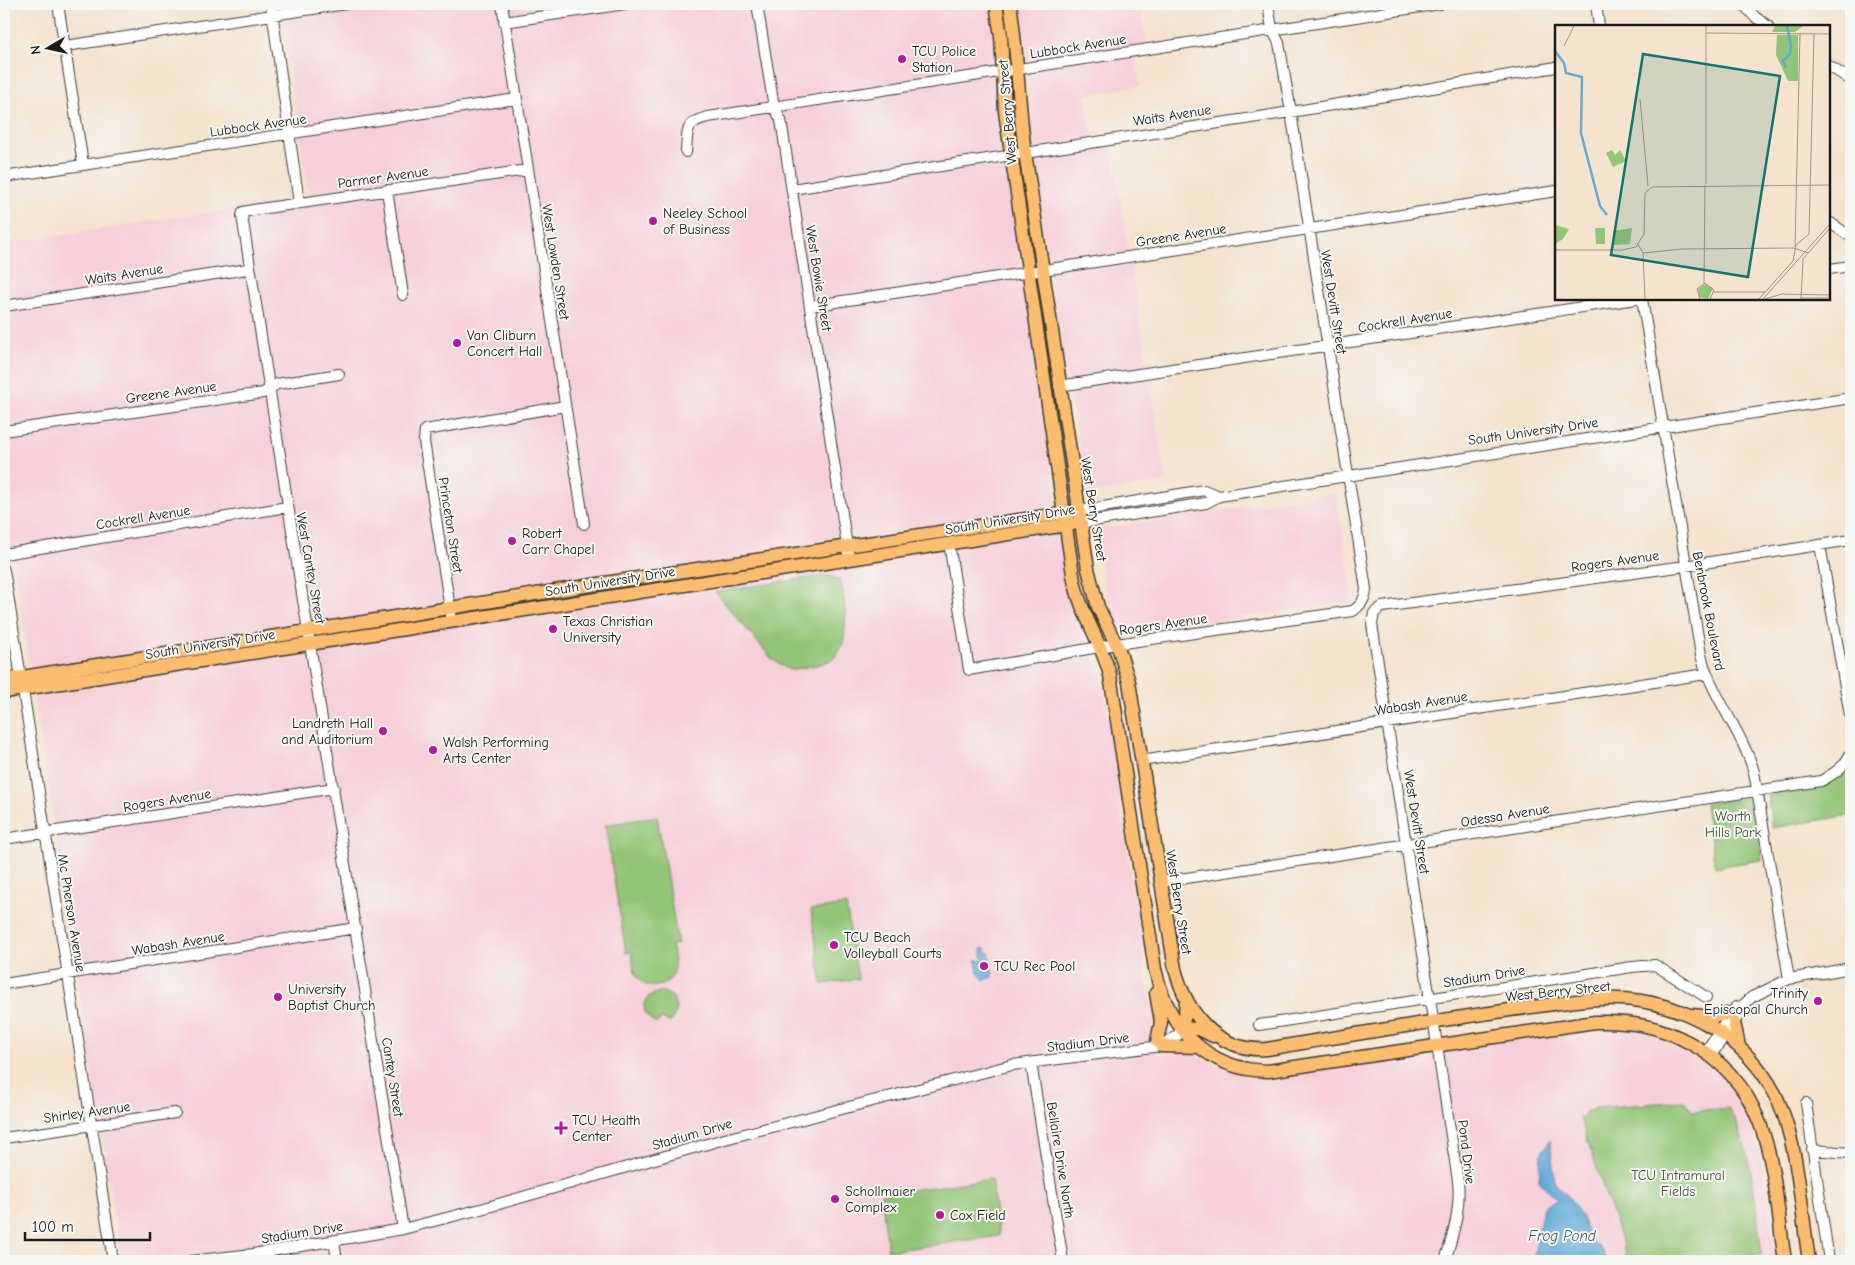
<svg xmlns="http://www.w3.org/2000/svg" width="1855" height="1265" font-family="'Comic Neue',sans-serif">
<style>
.built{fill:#f6cfd9}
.green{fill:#93c576;stroke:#587049}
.water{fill:#62aad9;stroke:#3f637a}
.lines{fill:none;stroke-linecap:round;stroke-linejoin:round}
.minor-casing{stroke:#3d3a37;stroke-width:12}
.major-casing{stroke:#3d3a37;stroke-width:15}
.minor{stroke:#fff;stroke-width:10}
.major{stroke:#fcbd6f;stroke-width:12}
.poi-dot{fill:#b5179e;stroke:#f6f6f2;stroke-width:2}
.labels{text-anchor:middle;stroke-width:4;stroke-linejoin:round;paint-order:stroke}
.street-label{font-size:14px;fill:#1c1c1c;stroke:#f6f6f2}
.poi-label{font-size:14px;fill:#1c1c1c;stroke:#f6f6f2;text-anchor:start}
.park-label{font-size:14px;fill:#46573c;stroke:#f6f6f2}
.water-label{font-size:15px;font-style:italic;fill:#3c5c71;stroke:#f6f6f2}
.inset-river{fill:none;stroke:#62aad9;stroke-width:2.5}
.inset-road{fill:none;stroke:#9e9387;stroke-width:1}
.view{fill:#0f766e;fill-opacity:0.15;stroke:#0f766e;stroke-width:2.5}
.inset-edge{fill:none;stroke:#1c1c1c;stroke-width:2.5}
</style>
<rect width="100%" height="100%" fill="#f6f6f2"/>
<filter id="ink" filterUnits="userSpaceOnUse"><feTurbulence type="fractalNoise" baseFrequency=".02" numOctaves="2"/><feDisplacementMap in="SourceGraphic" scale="10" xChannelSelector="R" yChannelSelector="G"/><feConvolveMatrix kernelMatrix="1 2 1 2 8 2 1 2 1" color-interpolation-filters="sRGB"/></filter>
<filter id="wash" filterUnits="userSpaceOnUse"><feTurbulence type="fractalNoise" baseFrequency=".0096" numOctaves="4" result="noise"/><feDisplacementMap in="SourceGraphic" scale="20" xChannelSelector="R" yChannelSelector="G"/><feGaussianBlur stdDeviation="1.12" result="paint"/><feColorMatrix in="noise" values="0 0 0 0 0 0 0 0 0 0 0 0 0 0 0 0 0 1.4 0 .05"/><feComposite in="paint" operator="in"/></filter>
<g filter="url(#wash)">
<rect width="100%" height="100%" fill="#f5e3ce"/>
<path class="built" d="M396,4H989L997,57L999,121L1074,614L1089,644L1102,683L1158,1055L1183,1051L1254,1079L1593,1028H1625L1661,1036L1686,1048L1712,1067L1734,1092L1750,1121L1762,1162L1777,1261H121L4,502V244L309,197L282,22Z
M1018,4H1140L1148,56L1136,59L1140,86L1086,95L1094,150L1112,147L1166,482L1088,494L1051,287L1030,128Z
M1336,493L1353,594L1348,602L1126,634L1122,632L1112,613L1106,593L1096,535L1100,529Z"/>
<path class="green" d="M828,575L840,581C846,598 850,645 835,657C824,666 803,667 789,670L772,659L715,592Z
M1846,769L1851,772V815L1772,828L1767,793C1796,789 1824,790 1846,769Z
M1752,797L1762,860L1715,867L1705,804Z
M657,816L678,944L671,945C673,953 675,961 674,969C672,987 649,992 639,979C633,972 633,961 632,952L626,953L605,825Z
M846,905L858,979L822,984L811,910Z
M662,991L673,997L677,1010L670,1022L661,1019L656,1024L645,1014L644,1004L649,996Z
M1684,1101L1692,1111L1728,1108C1754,1150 1755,1206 1762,1254L1735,1261H1628L1580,1118L1588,1111L1597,1108Z
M991,1179L999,1236L888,1251L881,1194Z"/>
<path class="water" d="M986,948L987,953L989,952L993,977L984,980L978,973L976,960H983L981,949Z
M1550,1140L1555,1183L1569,1197L1583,1219L1589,1239L1602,1250L1606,1261H1533L1543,1207L1557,1200L1539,1181L1541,1154Z"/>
</g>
<g filter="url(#ink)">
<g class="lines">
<defs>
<path id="minor" d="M58,4L83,164
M271,4L299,203
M502,4L584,524
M757,4L774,107L781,120L849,559
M1596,4L1599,26
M1743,4L1755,17L1768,26
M504,22L625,4
M65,46L346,4
M1829,66L1851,80
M686,152C688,130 684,123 708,117L1440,4
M4,177L516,99
M792,189L1291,112L1556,67
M387,190L403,295
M1829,222L1851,237
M1829,269L1851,266
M1642,299L1701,655C1712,697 1742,731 1754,772L1789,979
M4,306L248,269
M810,306L1556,191
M1059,386L1636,299
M4,431L263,393L277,384L339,374
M1079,511L1204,490L1219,496
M1081,523L1206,503L1219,496L1851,398
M949,543L969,670L1116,644L1353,611C1361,605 1365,600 1366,589L1291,112L1279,43L1272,29L1268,4
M1820,545L1851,721
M4,554L287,507
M4,570L113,1261
M451,615L424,441L425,430L565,406
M1141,761L1706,674
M4,839L334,788
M1160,882L1821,781C1835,773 1845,767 1851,752
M4,984L356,928
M1259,1025L1632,967L1655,965L1706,997
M1706,1051L1736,1007L1742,1006L1752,997L1789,979L1851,968
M1712,1054L1737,1018
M1031,1063L1063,1261
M1806,1103L1829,1261
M4,1138L175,1113
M1812,1150L1851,1153
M403,1229L242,216L243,212L253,210L527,170
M334,1241L337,1261
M190,1261L253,1254L403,1229L481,1209L721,1140L1012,1065L1161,1046L1178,1035L1181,1028
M1445,1261C1453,1235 1461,1208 1458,1181L1372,624L1374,613L1382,607L1685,566L1851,540"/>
<path id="major" d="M996,4L1001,36L1005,112L1073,575C1079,611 1101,641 1110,675L1155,969C1168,1027 1206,1070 1268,1071L1595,1022C1631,1021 1659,1026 1690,1043C1775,1088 1772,1176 1785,1261
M1010,4C1018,53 1018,102 1025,152L1088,569L1098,607L1119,650L1129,682L1175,969C1187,1014 1217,1052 1267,1049C1348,1035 1428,1022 1510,1010C1553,1005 1598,994 1641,1001C1697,1010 1747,1042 1774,1092C1798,1137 1801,1210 1809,1261
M4,680L592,585L1071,512
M4,692L1073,524
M1156,993L1161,1022L1157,1041
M1186,999L1185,1016L1181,1028L1199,1029L1213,1036
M1692,1015L1713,1017L1731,1013
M1734,1022L1739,1046
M1161,1046L1199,1047"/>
</defs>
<use href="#minor" class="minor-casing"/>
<use href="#major" class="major-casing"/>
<use href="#minor" class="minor"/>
<use href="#major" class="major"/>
</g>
</g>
<g class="poi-dot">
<circle cx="902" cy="59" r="5"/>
<circle cx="653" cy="221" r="5"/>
<circle cx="457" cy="343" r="5"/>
<circle cx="512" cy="541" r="5"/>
<circle cx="553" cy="629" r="5"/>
<circle cx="383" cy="731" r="5"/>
<circle cx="433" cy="750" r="5"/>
<circle cx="834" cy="945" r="5"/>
<circle cx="984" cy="966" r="5"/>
<circle cx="278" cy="997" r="5"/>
<circle cx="1818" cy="1001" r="5"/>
<path d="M558.5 1120.5h5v5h5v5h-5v5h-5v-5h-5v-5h5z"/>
<circle cx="835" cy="1199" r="5"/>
<circle cx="940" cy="1215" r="5"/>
</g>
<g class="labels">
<g class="street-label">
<text transform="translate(1078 46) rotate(-9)" y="5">Lubbock Avenue</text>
<text transform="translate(1007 112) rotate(-95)" y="5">West Berry Street</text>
<text transform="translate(1172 115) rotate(-9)" y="5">Waits Avenue</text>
<text transform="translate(258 125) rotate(-8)" y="5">Lubbock Avenue</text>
<text transform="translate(383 177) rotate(-8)" y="5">Parmer Avenue</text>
<text transform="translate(1181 235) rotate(-9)" y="5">Greene Avenue</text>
<text transform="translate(556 262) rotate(81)" y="5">West Lowden Street</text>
<text transform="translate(124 274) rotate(-9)" y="5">Waits Avenue</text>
<text transform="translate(819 278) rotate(81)" y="5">West Bowie Street</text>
<text transform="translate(1334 302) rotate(81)" y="5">West Devitt Street</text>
<text transform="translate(1405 320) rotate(-9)" y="5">Cockrell Avenue</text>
<text transform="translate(171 392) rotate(-8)" y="5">Greene Avenue</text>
<text transform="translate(1533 431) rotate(-8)" y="5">South University Drive</text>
<text transform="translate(1094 509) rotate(81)" y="5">West Berry Street</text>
<text transform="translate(143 517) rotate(-9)" y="5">Cockrell Avenue</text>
<text transform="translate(1010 519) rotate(-9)" y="5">South University Drive</text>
<text transform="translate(451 525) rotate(81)" y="5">Princeton Street</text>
<text transform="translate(1615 561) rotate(-8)" y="5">Rogers Avenue</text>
<text transform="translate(311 568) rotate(80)" y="5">West Cantey Street</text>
<text transform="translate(610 581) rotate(-9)" y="5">South University Drive</text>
<text transform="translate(1709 611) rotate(79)" y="5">Benbrook Boulevard</text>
<text transform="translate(1163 624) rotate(-8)" y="5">Rogers Avenue</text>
<text transform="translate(210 644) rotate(-9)" y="5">South University Drive</text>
<text transform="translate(1421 703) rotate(-9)" y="5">Wabash Avenue</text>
<text transform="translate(167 800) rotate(-9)" y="5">Rogers Avenue</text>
<text transform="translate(1505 815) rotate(-9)" y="5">Odessa Avenue</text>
<text transform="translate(1417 822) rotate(81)" y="5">West Devitt Street</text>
<text transform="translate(1179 902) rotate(81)" y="5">West Berry Street</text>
<text transform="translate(72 913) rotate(81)" y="5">Mc Pherson Avenue</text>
<text transform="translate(178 943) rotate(-9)" y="5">Wabash Avenue</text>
<text transform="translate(1484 976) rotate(-9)" y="5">Stadium Drive</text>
<text transform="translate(1558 991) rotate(-6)" y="5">West Berry Street</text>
<text transform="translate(1088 1042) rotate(-7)" y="5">Stadium Drive</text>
<text transform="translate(393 1077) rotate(81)" y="5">Cantey Street</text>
<text transform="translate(87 1112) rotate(-8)" y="5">Shirley Avenue</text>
<text transform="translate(692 1134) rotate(-16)" y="5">Stadium Drive</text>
<text transform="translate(1467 1152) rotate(83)" y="5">Pond Drive</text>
<text transform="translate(1061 1160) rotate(81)" y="5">Bellaire Drive North</text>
<text transform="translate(302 1232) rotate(-9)" y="5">Stadium Drive</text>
</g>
<g class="poi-label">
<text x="912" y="56">TCU Police<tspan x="912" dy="16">Station</tspan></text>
<text x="663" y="218">Neeley School<tspan x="663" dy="16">of Business</tspan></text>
<text x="467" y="340">Van Cliburn<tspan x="467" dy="16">Concert Hall</tspan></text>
<text x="522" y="538">Robert<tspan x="522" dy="16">Carr Chapel</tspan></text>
<text x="563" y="626">Texas Christian<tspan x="563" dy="16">University</tspan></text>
<text x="373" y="728" text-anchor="end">Landreth Hall<tspan x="373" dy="16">and Auditorium</tspan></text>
<text x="443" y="747">Walsh Performing<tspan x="443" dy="16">Arts Center</tspan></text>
<text x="844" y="942">TCU Beach<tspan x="844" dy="16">Volleyball Courts</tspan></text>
<text x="994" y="971">TCU Rec Pool</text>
<text x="288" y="994">University<tspan x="288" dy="16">Baptist Church</tspan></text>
<text x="1808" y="998" text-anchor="end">Trinity<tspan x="1808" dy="16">Episcopal Church</tspan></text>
<text x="572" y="1125">TCU Health<tspan x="572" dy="16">Center</tspan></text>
<text x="845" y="1196">Schollmaier<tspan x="845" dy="16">Complex</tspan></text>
<text x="950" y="1220">Cox Field</text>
</g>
<g class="park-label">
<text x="1733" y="821">Worth<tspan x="1733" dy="16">Hills Park</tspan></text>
<text x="1678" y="1180">TCU Intramural<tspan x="1678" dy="16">Fields</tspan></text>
</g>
<g class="water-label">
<text x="1562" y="1241">Frog Pond</text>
</g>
</g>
<g transform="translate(1555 25)">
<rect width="275" height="275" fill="#f5e3ce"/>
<path d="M220,1H248L240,7H217ZM222,10H243V56H233L221,30ZM57,125L60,130L65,125L71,136L58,142L51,128ZM0,200L14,204L8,214L0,219ZM40,203H50V219H41ZM77,203L75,219L59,220L58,206ZM150,259L158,263L153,274L144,272L143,264Z" fill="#93c576"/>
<path class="inset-river" d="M0,26L9,38L11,48L27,52L26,108L45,181L52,190M231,43L228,36L235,29L236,20L232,1"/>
<path class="inset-road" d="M151,8L275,9M9,21L19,1M85,74L93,161M151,159V1M82,218L88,228L90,274M240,222L245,8M0,225H67L81,222L89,209L90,168L97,162L275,160M88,228L127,224L239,223L253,228M149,258L150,160M159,267H210M246,273H275M145,274L142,264L150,258L159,265L155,274M204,274L238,236L241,220L254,209L259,9M208,274L275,199M210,274L227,269L275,270M246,274L248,234L275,203"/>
<path class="view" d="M88,29L225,51L193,252L56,230Z"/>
<rect width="275" height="275" class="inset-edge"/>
</g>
<rect width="1855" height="1265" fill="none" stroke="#f6f6f2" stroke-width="20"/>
<g transform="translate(48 48) rotate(261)" stroke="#f6f6f2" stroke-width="4" paint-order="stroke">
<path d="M0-4L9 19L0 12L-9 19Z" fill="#1c1c1c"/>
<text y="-8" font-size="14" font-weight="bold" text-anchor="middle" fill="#1c1c1c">N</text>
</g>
<path d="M25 1232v8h125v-8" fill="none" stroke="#1c1c1c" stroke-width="2.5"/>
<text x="32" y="1232" font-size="15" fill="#1c1c1c" stroke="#f6f6f2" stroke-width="4" paint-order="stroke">100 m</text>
</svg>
